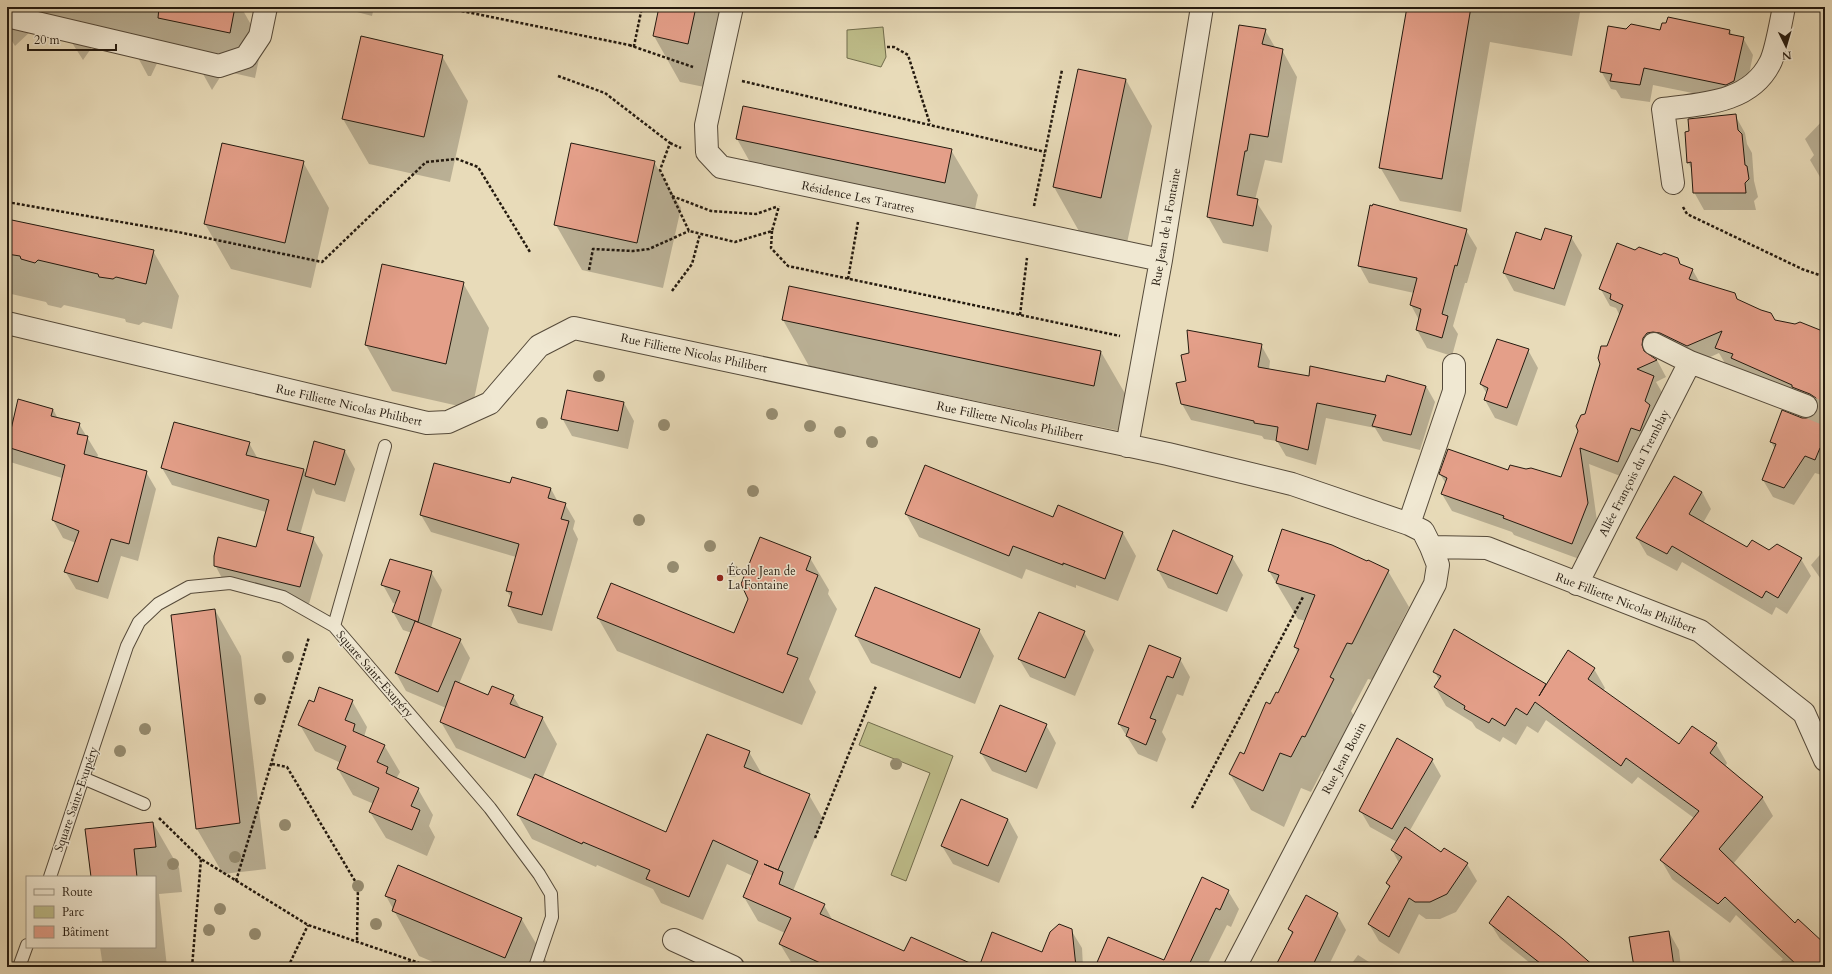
<svg xmlns="http://www.w3.org/2000/svg" width="1832" height="974" font-family="Cardo,serif">
<style>
.green{fill:#bebd8a;stroke:#716c4c}
.shadow{fill:#0003}
.building{fill:#e49f89;stroke:#241a0f}
.lines{fill:none;stroke-linecap:round;stroke-linejoin:round}
.street-tunnel{stroke:#c1b497;stroke-width:22;stroke-dasharray:22 11;stroke-linecap:butt}
.lane-casing{stroke:#554a3a;stroke-width:14}
.street-casing{stroke:#554a3a;stroke-width:24}
.path{stroke:#241a0f;stroke-width:2.5;stroke-dasharray:3 2;stroke-linecap:butt}
.lane{stroke:#f0e8d2;stroke-width:12}
.street{stroke:#f0e8d2;stroke-width:22}
.tree{fill:#968c70}
.poi-dot{fill:#8f2418;stroke:#f0e8d2;stroke-width:1.5}
.labels{text-anchor:middle;stroke-width:3;stroke-linejoin:round;paint-order:stroke}
.street-label{font-size:12px;fill:#241a0f;stroke:#f0e8d2}
.poi-label{font-size:12px;fill:#241a0f;stroke:#f0e8d2;text-anchor:start}
</style>
<rect width="100%" height="100%" fill="#e8dbb9"/>
<filter id="stains"><feTurbulence type="fractalNoise" baseFrequency=".005" numOctaves="4"/><feColorMatrix values="0 0 0 0 .2 0 0 0 0 .09 0 0 0 0 .02 0 0 0 .5 -.17"/></filter>
<radialGradient id="worn" r=".72"><stop offset=".6" stop-color="#630" stop-opacity="0"/><stop offset="1" stop-color="#630" stop-opacity=".3"/></radialGradient>
<path class="green" d="M883,27L886,57L881,67L847,58V30Z
M868,722L953,756L906,881L891,875L930,773L859,745Z"/>
<path class="shadow" d="M7,7H241L262,44L255,78L224,71L212,90L198,65L160,57L151,76H148L135,52L95,43L83,60L69,38L32,30L15,46L7,33Z
M338,7H374L372,16Z
M660,7H732L714,89L680,82L654,36Z
M1408,7H1581L1572,56L1490,42L1461,212L1400,201L1380,167Z
M1265,30L1276,49L1282,50L1297,77L1282,163L1265,160L1255,200L1272,226L1268,252L1223,243L1208,217Z
M1626,30L1661,32L1730,31L1733,36L1743,38L1753,55L1744,99L1737,102L1653,85L1650,102L1621,98L1616,90L1611,89L1601,71Z
M442,56L468,101L450,182L369,164L343,119Z
M1126,80L1152,126L1127,243L1080,233L1054,187Z
M744,107L951,150L978,195L971,228L763,185L737,139Z
M1735,115L1745,133L1747,144L1752,153L1754,181L1758,197L1754,201L1756,210H1704L1694,192L1692,170L1688,162Z
M1825,118V182L1820,177L1810,160L1814,155L1805,139Z
M303,162L329,208L311,288L231,269L205,224Z
M654,162L681,208L663,288L582,270L556,225Z
M7,220L153,251L179,296L172,329L143,322L139,325L126,322L125,319L64,305L61,308L48,305L46,302L7,293Z
M1466,230L1477,248L1467,283H1465L1453,326L1458,334L1452,356L1427,348L1417,330L1419,320L1411,305L1414,293L1369,283L1359,265Z
M1517,233L1541,241L1571,237L1582,255L1565,306L1514,291L1504,273Z
M1681,265L1692,269L1700,283L1735,294L1738,300L1775,321L1825,333V476L1815,473L1794,505L1773,497L1763,480L1775,449L1771,442L1802,419H1809L1814,417L1818,411L1726,365L1719,353L1697,363L1657,350L1652,357L1657,360L1666,377L1656,382L1663,394L1628,479L1589,464L1597,521L1582,560L1514,535L1512,532L1452,511L1442,494L1446,484L1440,474L1508,471L1561,478L1586,414L1620,316L1616,308L1610,306L1600,288Z
M463,283L489,328L472,409L392,391L366,345Z
M790,287L1101,352L1127,397L1120,431L809,366L783,320Z
M1261,345L1270,361L1269,370L1309,377L1426,386L1435,402L1420,450L1383,441L1375,428L1326,418L1316,465L1286,456L1277,441L1264,439L1262,436L1191,420L1182,404L1187,381Z
M1528,350L1538,368L1517,426L1495,418L1485,400L1487,394L1481,384Z
M624,403L634,421L628,449L572,436L562,418Z
M53,409L58,419L79,424L98,455L97,458L146,472L156,489L138,561L121,556L108,599L76,589L65,571L76,543L63,538L53,520L62,478L7,461V418L14,420Z
M249,443L258,459L304,470L306,474L345,451L355,469L345,502L316,494L313,488L300,535L313,538L323,555L309,604L224,582L215,565L256,548L266,512L172,485L162,468Z
M511,484L551,489L558,502L565,504L575,521L573,529L578,539L552,631L518,623L509,606L511,597L507,591L516,557L431,532L421,515Z
M1702,492L1711,509L1703,523L1748,549L1769,551L1801,559L1811,576L1787,614L1776,607L1772,615L1682,562L1677,571L1647,555L1637,538Z
M1059,506L1123,533L1136,556L1118,601L1076,585V588L1026,569L1022,579L919,537L906,514L1054,518Z
M1825,549V585L1811,565Z
M1232,557L1243,575L1227,612L1168,588L1158,570Z
M810,558L829,590L828,594L837,609L809,679L816,692L802,725L617,651L598,618L735,634Z
M1269,571H1388L1409,607L1372,680L1368,679L1351,711L1354,716L1326,773L1322,771L1311,792L1301,788L1284,827L1251,810L1230,774L1244,755L1271,705L1279,694L1298,653L1295,647L1306,621L1298,619Z
M431,572L442,590L431,628L460,640L470,658L459,684L488,696H513L521,709L542,717L557,744L542,779L667,833L749,752L763,776L809,795L823,819L793,891L824,905L833,921L905,952L960,967H794L780,944L785,933L758,921L744,897L753,876L727,864L703,920L661,903L653,889L597,865L596,867L532,839L518,815L533,780L456,748L441,722L446,708L406,691L396,673L412,633L403,630L393,612L396,604L393,603L383,585Z
M215,610L241,656L266,869L223,874L197,829Z
M979,630L994,656L975,704L871,663L856,636Z
M1084,632L1094,650L1075,696L1030,677L1019,659Z
M1180,659L1190,677L1183,696L1177,694L1162,732L1166,739L1157,762L1138,754L1119,724Z
M1594,669L1605,688L1603,691L1679,745L1716,744L1727,763L1725,767L1762,797L1773,816L1733,864L1795,924L1825,946V967H1775L1783,959L1736,915L1730,923L1672,879L1661,860L1694,818L1638,777L1632,784L1546,720L1538,733L1527,726L1516,745L1503,737L1500,742L1476,728L1472,722L1446,706L1435,687L1439,680L1435,672L1546,686Z
M352,701L367,727L364,737L384,745L400,772L396,779L418,789L433,815L429,826L435,837L427,856L386,838L370,812L374,804L353,795L338,769L341,763L315,751L300,725L314,703Z
M1046,725L1056,743L1037,789L992,771L981,753Z
M1432,760L1441,776L1409,832L1442,854L1467,864L1477,881L1456,912L1440,919H1426L1419,914L1399,954L1379,941L1369,924L1390,889L1387,883L1399,863L1392,850L1397,842L1370,827L1360,810Z
M1008,819L1018,837L999,883L953,864L942,846Z
M153,823L179,868L182,892L159,894L167,967H103L100,947H155V877H92Z
M1228,891L1239,909L1231,927L1227,925L1206,967H1177L1168,952Z
M386,896L521,918L548,964L546,967H445L419,956Z
M1337,914L1346,930L1328,967H1276L1293,935L1289,929Z
M1490,923L1588,967H1535L1500,939Z
M1071,930L1082,948L1083,967H981L1042,953Z
M1669,932L1679,950L1681,967H1635Z
M1358,955L1372,964L1374,967H1349Z"/>
<path class="building" d="M159,7H235L230,33L158,18Z
M659,7H696L688,44L653,36Z
M1407,7H1471L1442,179L1379,168Z
M1668,17L1730,30L1729,34L1744,37L1734,81L1726,85L1644,68L1640,85L1610,81L1612,74L1600,72L1608,26L1626,29L1631,24L1660,30L1662,23H1666Z
M1239,25L1266,29L1262,44L1283,49L1268,137L1250,134L1247,151H1245L1237,195L1258,199L1253,226L1207,217Z
M361,36L443,55L424,137L342,119Z
M1078,69L1126,79L1101,198L1053,187Z
M743,106L952,149L945,183L736,139Z
M1736,114L1738,130L1742,134L1745,165L1747,166L1749,179L1745,183L1746,193H1693L1691,162L1687,163L1685,132L1689,131L1688,119Z
M222,143L304,161L285,243L204,224Z
M571,143L655,161L637,243L554,225Z
M1373,204L1467,229L1457,266L1455,265L1442,314L1448,316L1442,338L1416,330L1421,309L1410,305L1417,278L1358,266L1370,205L1372,206Z
M7,219L154,250L146,284L116,277L113,279L99,277L98,274L38,260L35,263L21,259L20,256L7,254Z
M1545,228L1572,236L1554,289L1503,273L1516,232L1541,240Z
M1617,243L1635,250L1639,247L1661,255L1664,253L1678,258L1680,264L1693,269L1689,279L1735,293L1737,299L1761,310L1771,313L1775,320L1795,324L1800,322L1825,332V445L1820,448L1815,460L1805,456L1784,488L1762,480L1776,444L1770,442L1782,410L1802,418H1808L1814,415L1818,410V404L1816,398L1810,394L1792,387V385L1731,358L1733,354L1715,348L1722,331L1687,346L1660,333L1653,332L1647,333L1643,338L1642,345L1644,351L1657,360L1637,369L1654,376L1645,401L1650,405L1640,431L1631,428L1618,462L1580,448L1588,503L1572,544L1503,518L1504,516L1441,494L1447,478L1439,474L1448,449L1508,470L1510,465L1526,469L1531,468L1561,477L1578,431L1576,426L1581,415L1585,414L1593,387L1600,364L1598,358L1601,346H1607L1623,305L1610,299L1611,294L1599,289Z
M382,264L464,282L446,364L365,345Z
M789,286L1101,351L1094,386L782,320Z
M1187,330L1262,344L1258,367L1309,376L1310,366L1385,382L1387,375L1426,386L1411,435L1372,426L1376,415L1317,403L1308,450L1276,441L1278,427L1254,423V421L1181,404L1176,383L1186,381L1181,355L1189,353Z
M1497,339L1529,349L1507,408L1484,400L1488,388L1480,384Z
M567,390L624,402L618,431L561,419Z
M18,399L53,409L51,416L80,423L77,434L88,436L84,454L147,471L129,544L111,539L98,582L64,572L79,531L52,520L65,465L7,447Z
M174,422L250,442L246,455L304,469L287,530L314,537L300,587L214,566V556L218,537L256,547L269,500L161,468Z
M314,441L345,450L335,485L305,476Z
M434,463L510,483L512,477L551,488L548,498L566,503L561,519L569,521L542,615L508,606L512,592L506,591L519,544L420,515Z
M925,465L1053,517L1058,505L1123,532L1105,579L1063,563V565L1013,546L1009,556L905,514Z
M1674,476L1702,492L1689,514L1747,547L1752,540L1769,550L1777,544L1802,558L1778,598L1766,591L1762,598L1672,546L1667,554L1636,538Z
M1282,529L1332,545L1367,561L1368,560L1389,570L1352,644L1347,643L1330,677L1334,679L1305,737L1302,736L1291,757L1280,753L1263,791L1229,774L1240,752L1244,754L1266,702L1270,704L1276,692L1278,693L1299,649L1294,647L1315,595L1276,583L1279,575L1268,571Z
M1173,530L1233,556L1217,594L1157,570Z
M760,537L811,557L806,570L818,575L787,654L798,658L783,693L597,618L611,583L734,633L748,599L741,584Z
M390,559L432,571L418,622L392,612L400,591L381,585Z
M875,587L980,629L960,678L855,636Z
M215,609L240,823L196,829L171,615Z
M1039,612L1085,631L1065,678L1018,659Z
M415,621L461,639L438,692L395,673Z
M1454,629L1546,684L1539,696L1568,650L1595,668L1588,679L1679,744L1692,726L1717,743L1710,753L1763,797L1719,849L1795,923L1798,919L1825,944V967H1799L1725,897L1718,904L1660,860L1699,811L1626,758L1621,766L1535,702L1527,715L1516,708L1505,726L1492,718L1489,723L1464,709L1465,706L1434,687L1441,676L1433,672Z
M1149,645L1181,658L1173,678L1167,676L1150,718L1156,720L1146,745L1126,736L1129,728L1118,724Z
M455,681L488,695L492,686L514,695L510,704L543,717L525,758L440,722Z
M319,687L353,700L345,720L355,724L353,731L385,745L377,762L388,767L386,773L419,788L411,806L420,810L412,830L369,812L379,788L337,769L346,746L298,725L309,700L314,702Z
M1000,705L1047,724L1026,772L980,753Z
M707,734L750,751L744,767L810,794L778,870L764,864L783,872L779,884L825,904L820,914L904,951L911,937L979,967L992,932L1042,952L1050,932L1059,924L1072,929L1076,967H829L779,944L791,918L743,897L758,861L713,840L689,897L646,879L650,870L583,842L582,844L517,815L535,774L666,832Z
M1397,738L1433,759L1392,829L1359,811Z
M961,799L1008,819L988,866L941,846Z
M153,822L156,847L134,849L137,877H91L85,829Z
M1405,827L1441,852L1444,848L1468,863L1447,894L1430,902H1415L1409,898L1389,937L1368,924L1390,886L1386,883L1402,857L1391,850Z
M398,865L522,918L505,958L392,911L396,900L385,896Z
M1202,877L1229,890L1220,910L1216,908L1188,967H1095L1108,937L1164,960Z
M1306,895L1338,913L1312,967H1275L1293,932L1288,929Z
M1508,896L1563,939L1595,967H1545L1489,923Z
M1669,931L1674,967H1634L1629,937Z"/>
<g class="lines">
<path class="street-tunnel" d="M1806,406L1825,414"/>
<defs>
<path id="lane" d="M334,626L385,446
M83,778L144,804
M50,877L127,646L139,622L158,604L189,587L230,583L283,597L334,626L490,808L539,874L551,894L552,917L535,967
M19,967L27,945"/>
<path id="street" d="M732,7L706,125L707,152L721,167L1161,260
M7,16L219,66L246,57L260,36L266,7
M1673,183L1663,109C1702,104 1750,103 1770,63C1776,52 1781,21 1784,7
M7,323L427,423L448,422L490,403L539,346L574,328L1168,454L1292,484L1409,524L1423,531L1431,547L1438,565L1435,584L1235,967
M1654,344L1690,362L1806,406
M1127,446L1161,260L1202,7
M1409,524L1454,391V365
M1431,547L1487,548L1700,631L1804,713L1825,760
M1577,584L1690,362
M674,940L733,967"/>
</defs>
<use href="#lane" class="lane-casing"/>
<use href="#street" class="street-casing"/>
<path class="path" d="M442,7L634,46L642,7
M629,45L693,67
M887,47H894L908,55L930,124
M558,76L605,93L670,143L660,170L689,231L735,242L772,231L779,206
M742,81L1045,152
M670,143L681,148
M672,196L711,211L756,214L776,207
M7,202L178,232L322,262L426,162L457,159L478,167L530,252
M1034,206L1062,70
M1683,207L1687,214L1802,269L1825,277
M772,231L771,248L788,266L1120,336
M589,270L593,249L633,251L649,249L689,231
M848,279L858,222
M672,291L692,264L700,234
M1020,315L1027,258
M272,764L287,767L358,886L357,941
M1192,808L1303,597
M159,818L201,859L308,925L431,967
M815,838L876,686
M236,881L309,637
M192,967L201,859
M288,967L308,925
M407,967L410,960"/>
<use href="#lane" class="lane"/>
<use href="#street" class="street"/>
</g>
<g class="tree">
<circle cx="599" cy="376" r="6"/>
<circle cx="772" cy="414" r="6"/>
<circle cx="542" cy="423" r="6"/>
<circle cx="664" cy="425" r="6"/>
<circle cx="810" cy="426" r="6"/>
<circle cx="840" cy="432" r="6"/>
<circle cx="872" cy="442" r="6"/>
<circle cx="753" cy="491" r="6"/>
<circle cx="639" cy="520" r="6"/>
<circle cx="710" cy="546" r="6"/>
<circle cx="673" cy="567" r="6"/>
<circle cx="733" cy="571" r="6"/>
<circle cx="288" cy="657" r="6"/>
<circle cx="260" cy="699" r="6"/>
<circle cx="145" cy="729" r="6"/>
<circle cx="120" cy="751" r="6"/>
<circle cx="896" cy="764" r="6"/>
<circle cx="285" cy="825" r="6"/>
<circle cx="235" cy="857" r="6"/>
<circle cx="173" cy="864" r="6"/>
<circle cx="358" cy="886" r="6"/>
<circle cx="220" cy="909" r="6"/>
<circle cx="376" cy="924" r="6"/>
<circle cx="209" cy="930" r="6"/>
<circle cx="255" cy="934" r="6"/>
</g>
<circle class="poi-dot" cx="720" cy="578" r="4"/>
<g class="labels">
<g class="street-label">
<text transform="translate(858 197) rotate(12)" y="4">Résidence Les Taratres</text>
<text transform="translate(1166 227) rotate(-80)" y="4">Rue Jean de la Fontaine</text>
<text transform="translate(694 353) rotate(12)" y="4">Rue Filliette Nicolas Philibert</text>
<text transform="translate(349 405) rotate(13)" y="4">Rue Filliette Nicolas Philibert</text>
<text transform="translate(1010 421) rotate(12)" y="4">Rue Filliette Nicolas Philibert</text>
<text transform="translate(1634 473) rotate(-63)" y="4">Allée François du Tremblay</text>
<text transform="translate(1626 603) rotate(21)" y="4">Rue Filliette Nicolas Philibert</text>
<text transform="translate(375 674) rotate(49)" y="4">Square Saint-Exupéry</text>
<text transform="translate(1344 758) rotate(-62)" y="4">Rue Jean Bouin</text>
<text transform="translate(76 799) rotate(-71)" y="4">Square Saint-Exupéry</text>
</g>
<g class="poi-label">
<text x="728" y="575">École Jean de<tspan x="728" dy="14">La Fontaine</tspan></text>
</g>
</g>
<rect width="1832" height="974" fill="none" stroke="#e8dbb9" stroke-width="24"/>
<rect x="8" y="8" width="1816" height="958" fill="none" stroke="#241a0f" stroke-width="2"/>
<rect x="12" y="12" width="1808" height="950" fill="none" stroke="#241a0f"/>
<rect x="26" y="876" width="130" height="72" fill="#f0e8d2" stroke="#9e9684"/>
<rect x="34" y="889" width="20" height="6" fill="#f0e8d2" stroke="#9e9684"/>
<text x="62" y="896" font-size="12" fill="#241a0f">Route</text>
<rect x="34" y="906" width="20" height="12" fill="#bebd8a" stroke="#9e9684"/>
<text x="62" y="916" font-size="12" fill="#241a0f">Parc</text>
<rect x="34" y="926" width="20" height="12" fill="#e49f89" stroke="#9e9684"/>
<text x="62" y="936" font-size="12" fill="#241a0f">Bâtiment</text>
<g transform="translate(1786 46) rotate(175)" stroke="#f0e8d2" stroke-width="3" paint-order="stroke">
<path d="M0-3L7 15L0 10L-7 15Z" fill="#241a0f"/>
<text y="-6" font-size="11" font-weight="bold" text-anchor="middle" fill="#241a0f">N</text>
</g>
<path d="M28 44v6h88v-6" fill="none" stroke="#241a0f" stroke-width="2"/>
<text x="34" y="44" font-size="12" fill="#241a0f" stroke="#f0e8d2" stroke-width="3" paint-order="stroke">20 m</text>
<rect width="100%" height="100%" filter="url(#stains)"/>
<rect width="100%" height="100%" fill="url(#worn)"/>
</svg>
